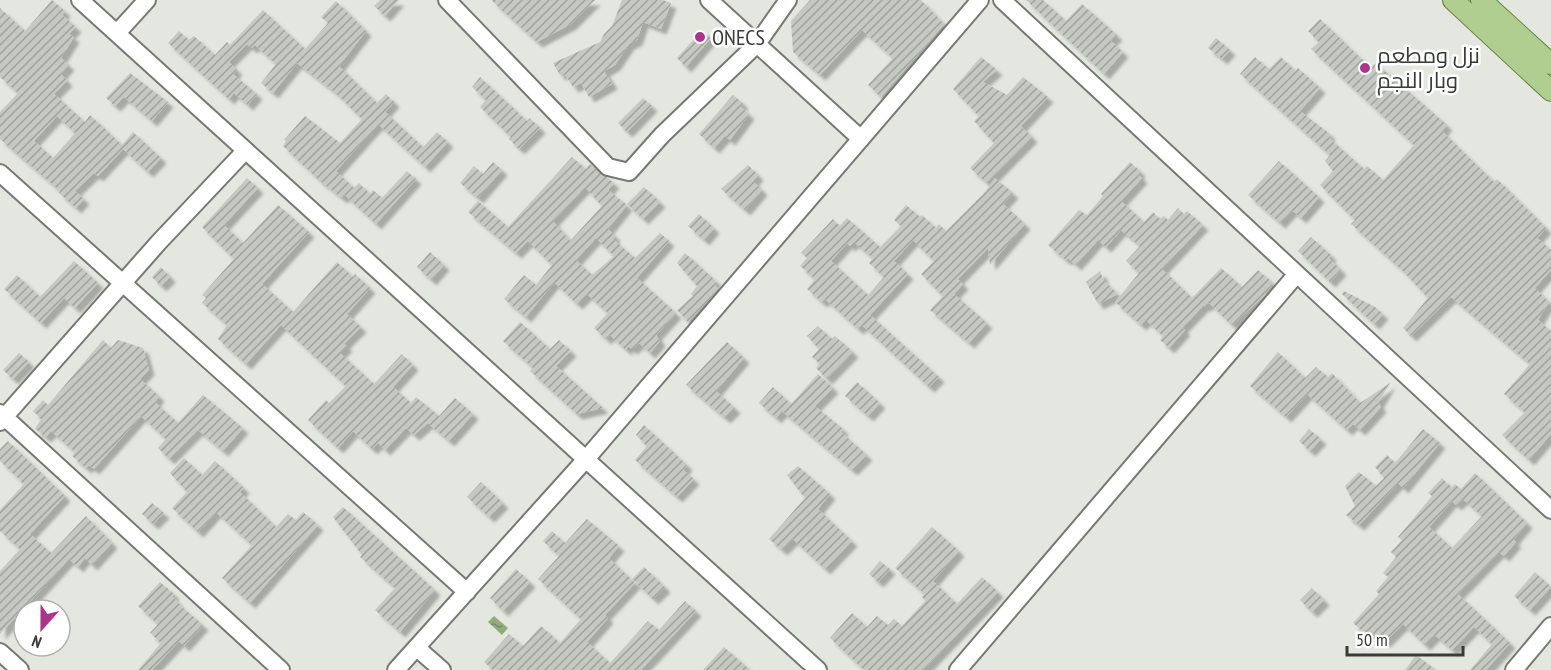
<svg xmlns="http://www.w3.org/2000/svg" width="1551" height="670" font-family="'PT Sans Narrow',Cairo,sans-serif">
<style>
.water{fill:url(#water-ripples)}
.building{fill:url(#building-hatch);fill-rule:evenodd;filter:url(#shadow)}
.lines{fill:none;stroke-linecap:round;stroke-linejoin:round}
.minor-casing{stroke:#767a72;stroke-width:20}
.major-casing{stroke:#658642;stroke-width:22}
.minor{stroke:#fff;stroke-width:16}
.major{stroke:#b1ce91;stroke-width:20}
.poi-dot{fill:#ac358b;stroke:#fff;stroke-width:2}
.labels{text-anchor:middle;stroke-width:5;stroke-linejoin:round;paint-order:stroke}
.poi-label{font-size:22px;fill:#393b38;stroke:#fff;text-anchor:start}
</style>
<defs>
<pattern id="water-ripples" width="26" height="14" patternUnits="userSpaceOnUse" patternTransform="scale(1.5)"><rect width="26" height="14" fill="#91ab7a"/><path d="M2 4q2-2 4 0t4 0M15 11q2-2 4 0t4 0" fill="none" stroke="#778c65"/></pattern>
<pattern id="building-hatch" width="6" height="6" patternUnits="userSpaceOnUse" patternTransform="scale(1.5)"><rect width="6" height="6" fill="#c4c9c1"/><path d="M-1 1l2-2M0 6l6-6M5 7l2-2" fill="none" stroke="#a0a49e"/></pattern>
<filter id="shadow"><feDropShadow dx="5.5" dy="5.5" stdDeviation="1.5" flood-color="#0004"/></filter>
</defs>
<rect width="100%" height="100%" fill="#e3e7df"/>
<path class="water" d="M494,616L508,628L502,635L488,622Z"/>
<path class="building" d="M52,0L65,11L62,15L76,27L69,34L74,37L61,58L69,65L61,74L67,81L54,94L85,122L90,115L122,145L133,132L161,158L148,172L123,149L98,176L94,173L75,191L84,199L76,208L59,193L60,191L0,139V112L18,93L0,77V8L25,31ZM57,116L75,133L53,158L34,141Z
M380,0H399L385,16L374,6Z
M491,0H595L571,24L537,42Z
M622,0H663L671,3L661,29L643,22L637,40L629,44L615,65L604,71L612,84L589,97L581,83L573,87L564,73L560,75L553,63L600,42L604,34L612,26Z
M810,0H921L944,24L881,97L868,85L893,58L862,30L820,75L793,52L791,21Z
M1026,0H1043L1066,21L1082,4L1117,35L1111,41L1123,52L1104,74Z
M336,1L366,31L339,66L377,103L386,94L394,102L385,112L423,147L437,132L448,142L425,167L378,124L336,171L354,188L359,183L370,194L373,190L382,198L407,171L416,179L376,224L345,195L342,198L319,180L283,146L286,141L284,140L305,116L340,143L362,119L336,93L297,63L273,93L261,83L276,64L255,45L252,48L247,44L229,62L237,70L233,74L257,94L248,105L234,93L229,99L168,43L179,31L189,40L194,36L215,55L227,42L230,45L263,10L305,49L328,23L321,17Z
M1320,19L1371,68L1376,63L1447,125L1442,131L1494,182L1497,179L1546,228L1537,238L1551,250V270L1535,288L1549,302L1538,320L1551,331V434L1529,460L1502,435L1525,412L1504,394L1530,364L1451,297L1411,336L1403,328L1428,298L1403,271L1351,224L1355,220L1320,185L1333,171L1325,161L1330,155L1240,74L1255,57L1269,69L1281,57L1295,71L1298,68L1320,88L1300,111L1330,134L1328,137L1364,169L1367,166L1383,180L1414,145L1311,49L1319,42L1308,31Z
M702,30L711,38L686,67L677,58Z
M1216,38L1230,50L1222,59L1208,48Z
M981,57L997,70L983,82L1007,95L1023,77L1048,97L1021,126L1032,137L987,183L970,168L994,143L974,121L979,116L953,89Z
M130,73L168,102L152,121L124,97L115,106L106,98Z
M480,77L527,121L530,118L540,128L519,149L509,139L511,137L480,107L486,100L472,87Z
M733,95L743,103L740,106L749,114L730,140L725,136L714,148L699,134Z
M643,98L652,106L627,132L618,123Z
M572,157L586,169L590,164L614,183L608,190L627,205L608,229L615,236L613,239L635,258L660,233L669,241L637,278L676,313L656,335L660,341L650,353L639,343L632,349L628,346L626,350L610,335L606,339L594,328L608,313L587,294L577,304L554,282L526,317L504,299L524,275L536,285L552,265L528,241L516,253L468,212L478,201L508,227ZM585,187L602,206L570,241L553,221ZM596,238L614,256L592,275L576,260Z
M1279,161L1319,197L1301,218L1292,210L1280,223L1248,195Z
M493,162L502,170L478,198L460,183L474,166L483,174Z
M1130,162L1140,171L1138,174L1142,178L1121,201L1144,222L1153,212L1160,219L1164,216L1168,220L1178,208L1184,214L1187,211L1203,225L1162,269L1192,298L1221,268L1242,287L1258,270L1273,283L1264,296L1232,325L1209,303L1205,307L1204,305L1182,328L1185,330L1169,348L1160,340L1163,336L1146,320L1141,325L1115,302L1139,273L1126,261L1140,246L1121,230L1106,247L1098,240L1076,265L1068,258L1066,260L1048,245L1079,210L1087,215L1103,196L1101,194Z
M748,165L758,175L753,181L762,190L745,210L721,189Z
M247,178L258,188L224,225L243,243L278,205L309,232L262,284L293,312L337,262L353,277L355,274L370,288L347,314L361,327L344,344L347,346L340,353L374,384L402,354L413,365L393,387L411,403L416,397L439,416L455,398L473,414L449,441L428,423L414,435L406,428L385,450L378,443L372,449L353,431L338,448L308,420L326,400L329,403L346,386L281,325L246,364L218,339L227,325L202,303L206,298L202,295L234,259L202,227Z
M995,178L1013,193L1003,204L1025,224L990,265L988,248L958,279L963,284L954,294L987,323L969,343L930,310L943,296L921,274L934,261L913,240L894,261L908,274L870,315L939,377L929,387L862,325L858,329L825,299L822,302L807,289L815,279L800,266L807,258L801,253L833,219L840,226L847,218L880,247L901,226L894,220L906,205L920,217L922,215L936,228L939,224L946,231L985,192ZM854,242L873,258L869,263L884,277L868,295L831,261L847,243L850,246Z
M644,187L660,202L643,219L627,204Z
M699,214L714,228L704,240L688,226Z
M1311,237L1331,255L1329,258L1341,270L1330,282L1298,251Z
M430,252L444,265L431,280L417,267Z
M685,253L716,281L713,284L719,289L688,322L677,310L693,296L691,294L697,286L677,263Z
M74,261L98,283L75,308L64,298L41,323L4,289L17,275L40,297Z
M161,267L170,277L161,286L152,277Z
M1100,271L1104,281L1118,294L1098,304L1086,282Z
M1344,291L1375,307L1383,314L1374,324L1342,294Z
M520,322L550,349L559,340L571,351L556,366L603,408L577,414L530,371L533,368L503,341Z
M818,326L832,339L835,336L853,352L827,379L816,368L820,364L812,357L819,349L807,336Z
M103,340L111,348L118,340L143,348L149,370L140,379L159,396L155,402L178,423L203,395L243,428L223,451L198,430L169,459L158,448L166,439L141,416L94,469L89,465L86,468L72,456L75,452L51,431L46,437L35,429L41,419L33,411L43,400L48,405Z
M727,342L744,358L716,391L735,408L725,418L686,385Z
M1278,352L1305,378L1316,367L1328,377L1332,373L1360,403L1390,383L1378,403L1381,407L1360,430L1353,424L1347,430L1307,394L1286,417L1250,386Z
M19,353L29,362L13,379L3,370Z
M818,374L833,388L815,406L843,429L841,432L867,455L852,470L782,411L776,418L759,403L773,387L791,404Z
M857,382L880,403L868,416L845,396Z
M644,425L687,465L683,470L694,479L677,497L635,460L647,446L636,435Z
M1309,429L1321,439L1310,451L1299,441Z
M1423,429L1440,443L1403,488L1398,483L1359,525L1346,515L1355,506L1345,486L1359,472L1376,486L1384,478L1375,467L1387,455L1395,463Z
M8,441L65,496L30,534L51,553L86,516L112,543L92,565L85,558L78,567L69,559L0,634V571L20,549L0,531V510L24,484L0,461V449Z
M184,458L202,475L215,461L244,488L240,492L276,527L288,514L296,520L303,512L318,525L250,603L222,578L252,545L216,512L198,532L172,508L187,492L170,473Z
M798,466L830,494L818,509L852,541L825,569L793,539L782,550L769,539L805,498L787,475Z
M1475,473L1527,523L1513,540L1516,542L1504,556L1499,552L1458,594L1510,643L1486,670H1470L1492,644L1474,627L1452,650L1435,635L1425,645L1403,624L1385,642L1370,631L1367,635L1353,623L1379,594L1376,591L1388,577L1383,573L1396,557L1391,552L1402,540L1398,537L1432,496L1428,493L1442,478L1452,488L1455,484L1461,489ZM1463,499L1482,516L1452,548L1429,527L1452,501L1456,505Z
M481,482L503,503L489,517L467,497Z
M152,503L164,513L153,524L142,514Z
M343,507L435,590L400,632L375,610L395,588L360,557L362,555L333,517Z
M587,519L619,546L609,558L635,583L605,615L608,618L587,642L610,663L648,621L659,630L685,601L696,611L641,670H493L484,662L509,634L523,646L541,626L560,643L581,619L538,579L559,556L543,541L552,531L565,543Z
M932,527L959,551L933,581L957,604L982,577L998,592L923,670H864L830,638L852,613L867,627L877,616L888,625L894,619L902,626L925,601L922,597L925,594L895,568Z
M880,561L890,569L878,582L869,574Z
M644,567L665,587L653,599L632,579Z
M516,569L530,582L503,611L490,598Z
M1535,572L1551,587L1530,610L1514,596Z
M160,582L174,594L172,596L182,607L203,625L184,646L179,641L152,670H138L161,643L150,633L158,624L138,606Z
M1312,588L1324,600L1312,612L1300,600Z
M724,647L750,670H703Z
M1416,655L1436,670H1405Z"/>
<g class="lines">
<defs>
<path id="minor" d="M80,0L818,670
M447,0L608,167L629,172L662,135L757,44L788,0
M709,0L861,139
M1002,0L1551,510
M117,33L147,0
M0,173L467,592
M0,413L281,670
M0,422L159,242L245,151
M417,648L442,670
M0,652L20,670
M396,670L587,458L980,0
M958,670L1296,275
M1514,670L1551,626"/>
<path id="major" d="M1453,0L1551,91
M1481,0L1551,64"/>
</defs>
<use href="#minor" class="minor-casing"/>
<use href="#major" class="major-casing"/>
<use href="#minor" class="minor"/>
<use href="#major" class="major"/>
</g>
<g class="poi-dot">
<circle cx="700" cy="37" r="6"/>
<circle cx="1365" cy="68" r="6"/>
</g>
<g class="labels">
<g class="poi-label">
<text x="712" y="45">ONECS</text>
<text x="1377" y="63">نزل ومطعم<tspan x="1377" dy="25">وبار النجم</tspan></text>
</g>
</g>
<g transform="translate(42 628) rotate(201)"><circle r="28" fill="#ffffff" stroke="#b0b1af" stroke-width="1.5"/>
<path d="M0-4.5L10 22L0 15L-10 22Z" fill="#ac358b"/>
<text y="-9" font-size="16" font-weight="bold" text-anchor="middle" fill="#393b38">N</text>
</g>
<path d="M1347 646v9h116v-9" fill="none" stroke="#393b38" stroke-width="3"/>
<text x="1356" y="646" font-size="18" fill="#393b38" stroke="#ffffff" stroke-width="4.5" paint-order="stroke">50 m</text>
</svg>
